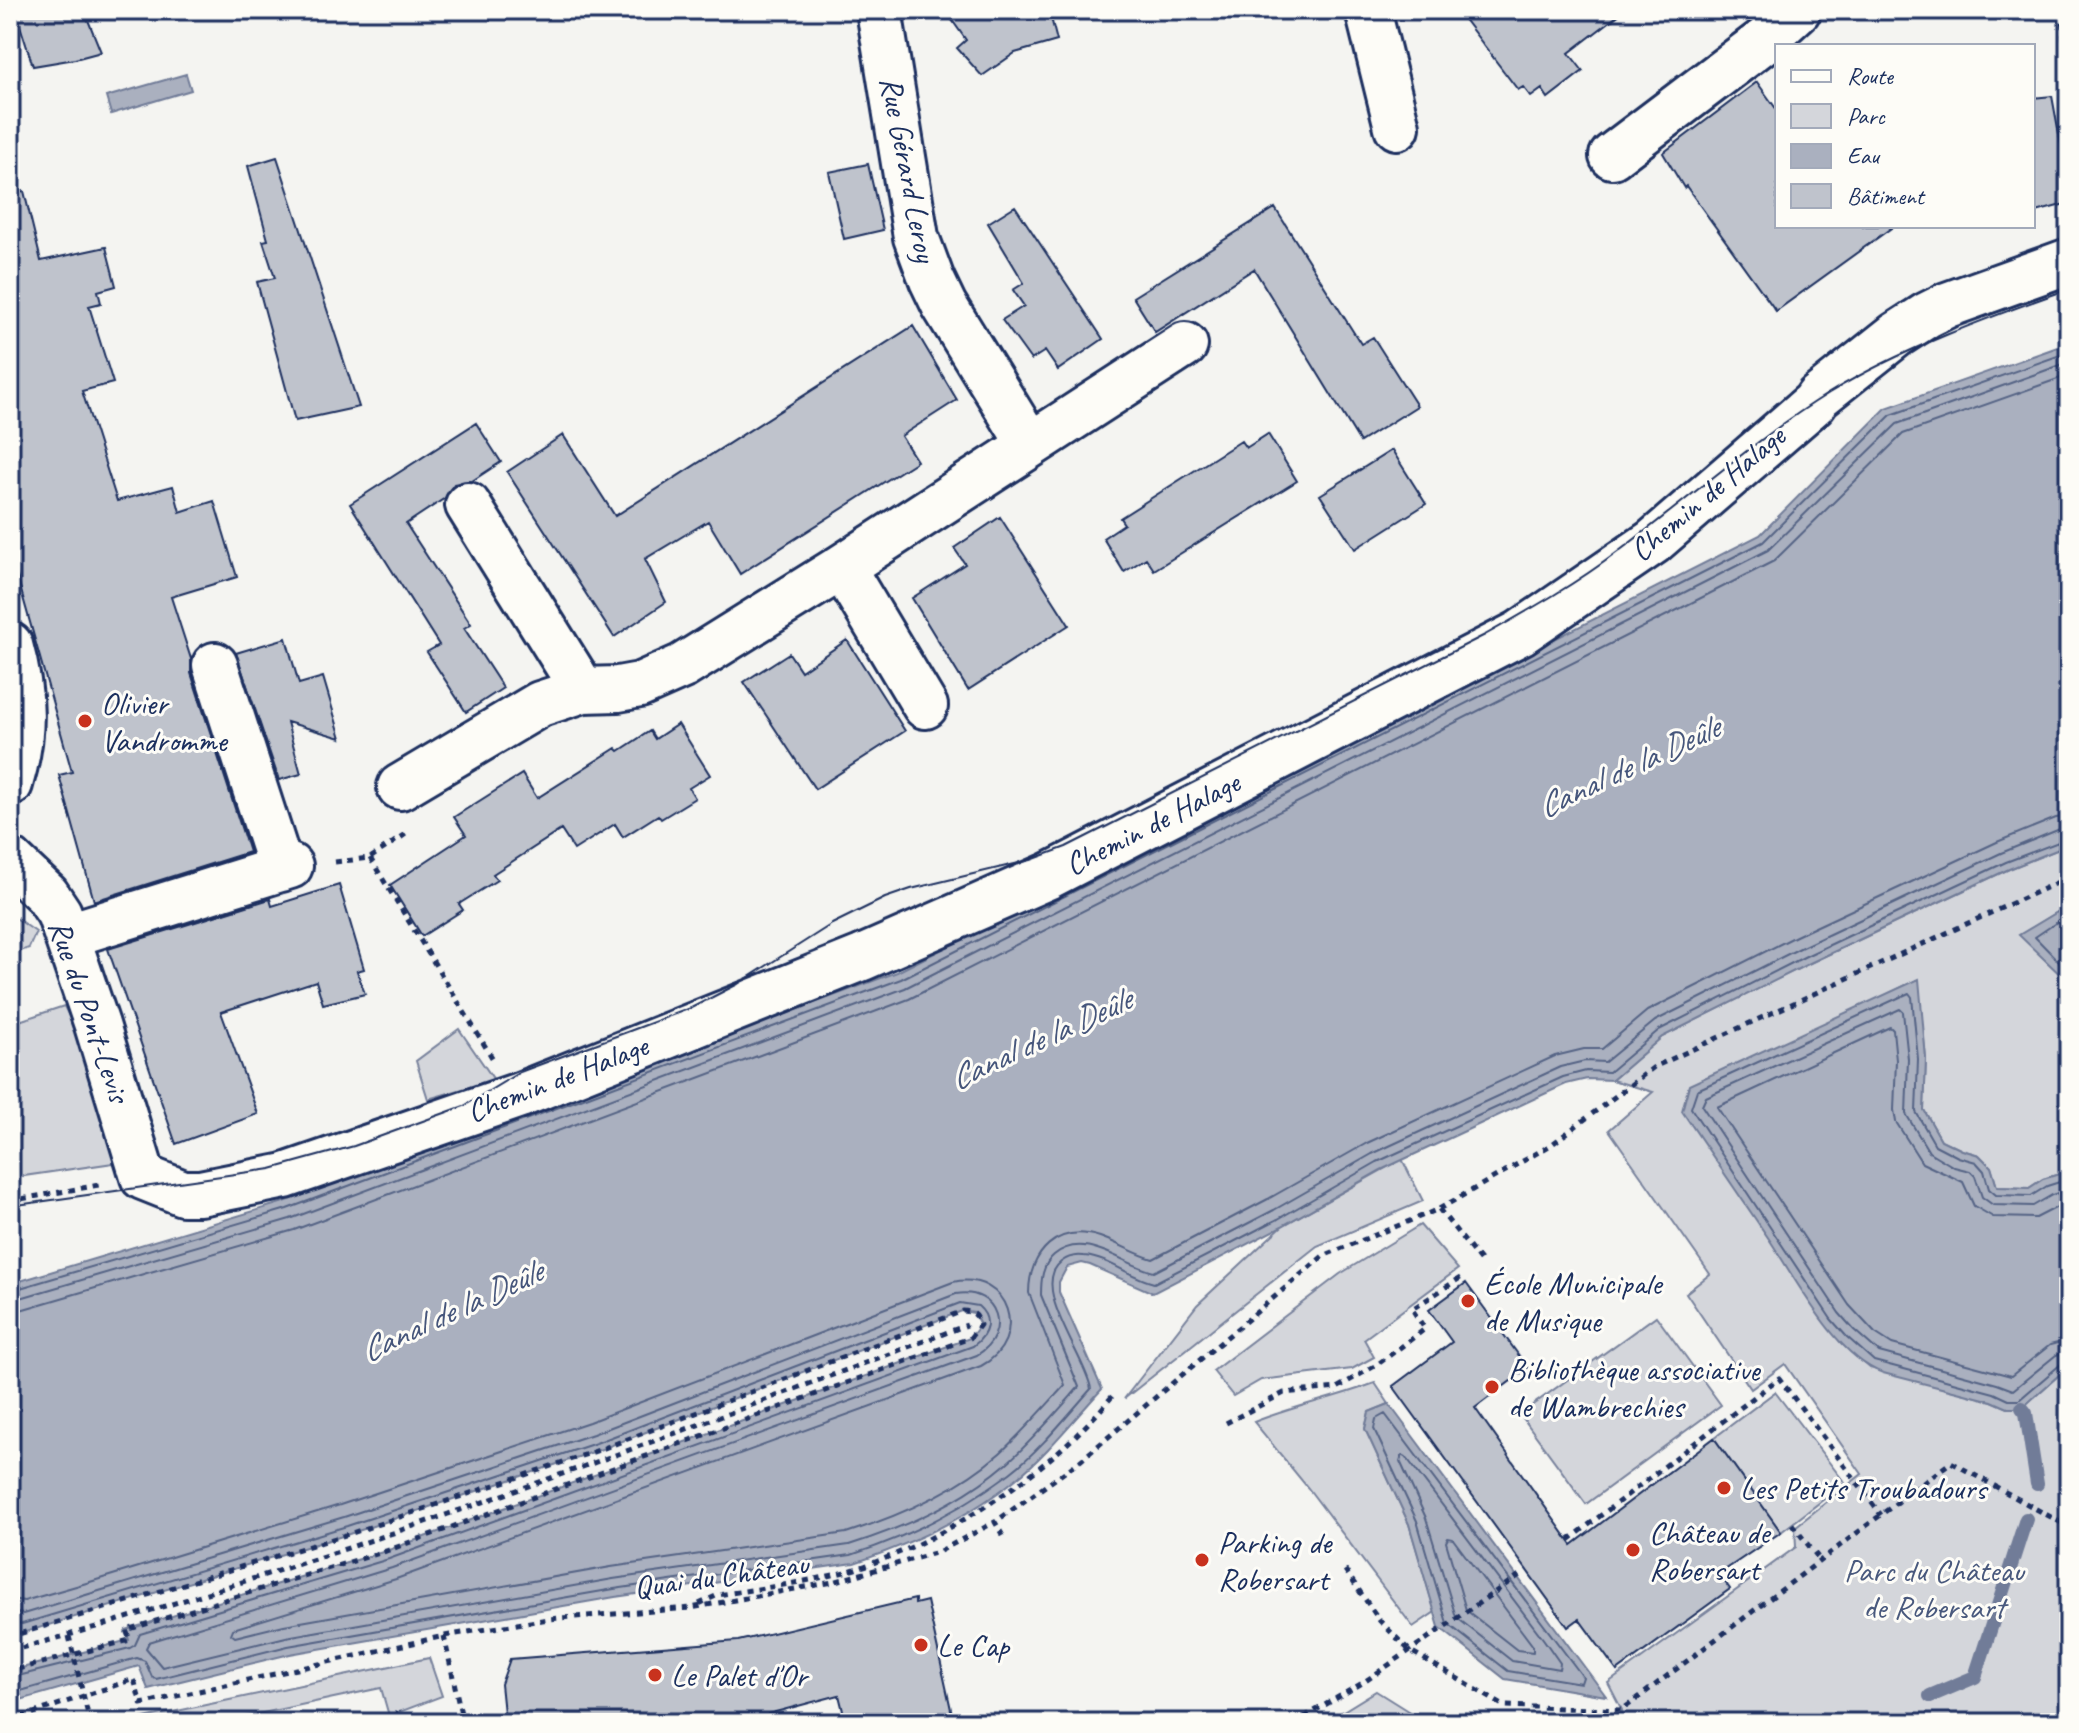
<svg xmlns="http://www.w3.org/2000/svg" width="2079" height="1733" font-family="Caveat,sans-serif">
<style>
.green{fill:#d4d6db;stroke:#78829c;stroke-width:2}
.water{fill:#aab0bf;stroke:#717c98;stroke-width:2}
.lines{fill:none;stroke-linecap:round;stroke-linejoin:round}
.shore{stroke:#546385;stroke-width:2}
.stream{stroke:#717c98;stroke-width:14}
.building{fill:#bfc3cc;stroke:#1b2f5e;stroke-width:2}
.minor-casing{stroke:#1b2f5e;stroke-width:50}
.path{stroke:#1b2f5e;stroke-width:5;stroke-dasharray:6 6;stroke-linecap:butt}
.minor{stroke:#fdfcf7;stroke-width:44}
.tram{stroke:#1b2f5e;stroke-width:2}
.poi-dot{fill:#c8321e;stroke:#fdfcf7;stroke-width:3}
.labels{text-anchor:middle;stroke-width:6;stroke-linejoin:round;paint-order:stroke}
.street-label{font-size:32px;fill:#1b2f5e;stroke:#fdfcf7}
.poi-label{font-size:32px;fill:#1b2f5e;stroke:#fdfcf7;text-anchor:start}
.park-label{font-size:32px;fill:#49597d;stroke:#fdfcf7}
.water-label{font-size:34px;font-style:italic;fill:#46567b;stroke:#fdfcf7}
</style>
<rect width="100%" height="100%" fill="#f4f4f1"/>
<filter id="ink" filterUnits="userSpaceOnUse"><feTurbulence type="fractalNoise" baseFrequency=".0125" numOctaves="2"/><feDisplacementMap in="SourceGraphic" scale="16" xChannelSelector="R" yChannelSelector="G"/><feConvolveMatrix kernelMatrix="1 2 1 2 8 2 1 2 1" color-interpolation-filters="sRGB"/></filter>
<g filter="url(#ink)">
<path class="green" d="M2069,845V905L2020,935L2069,983V1171L2043,1179L2029,1188L1997,1187L1991,1167L1979,1155L1962,1150L1941,1140L1924,1110L1926,1059L1918,979L1831,1022L1811,1301L1841,1343L1870,1368L1992,1401L2008,1408H2022L2069,1366V1723H1608L1621,1721L1622,1710L1608,1683L1796,1547L1795,1527L1862,1474L1785,1364L1751,1389L1686,1293L1710,1274L1609,1130L1653,1092L1612,1080L1662,1037L1810,963L2009,869Z
M10,914L36,932L29,948L10,955Z
M64,1006L128,1139L113,1163L10,1178V1024Z
M459,1029L494,1080L428,1099L416,1061Z
M1402,1159L1423,1201L1317,1246L1124,1399L1197,1305L1282,1226Z
M1420,1225L1458,1269L1364,1339L1374,1357L1352,1369L1261,1380L1233,1396L1213,1371L1340,1274Z
M1656,1316L1721,1405L1586,1504L1520,1414Z
M1375,1383L1389,1404L1369,1412L1365,1429L1409,1524L1435,1612L1413,1627L1308,1488L1254,1422C1294,1406 1335,1398 1375,1383Z
M1775,1392L1845,1483L1781,1532L1714,1438Z
M429,1658L442,1696L389,1716L381,1688L216,1723H120Z
M1376,1691L1427,1723H1324Z"/>
<path class="water" d="M186,74L191,90L111,114L106,97Z
M2069,343V845L2009,869L1810,963L1662,1037L1612,1080L1587,1079L1566,1084L1381,1170L1282,1226L1153,1293L1090,1265L1082,1263L1067,1267L1059,1282V1292L1102,1389C1074,1419 1048,1453 1017,1478C970,1517 911,1544 854,1563L615,1597L290,1654L148,1689L139,1666L10,1703V1671L129,1640L126,1630L386,1551L970,1338L980,1325L974,1313L962,1311L599,1450L349,1534L19,1634L10,1628V1284L284,1202L897,972L1760,535L1886,408Z
M2069,905V983L2019,935Z
M1919,979L1926,1059L1924,1110L1941,1140L1962,1150L1979,1155L1991,1167L1997,1187L2029,1188L2043,1179L2069,1171V1366L2022,1408H2008L1992,1401L1883,1373C1835,1356 1797,1281 1769,1239C1740,1197 1711,1154 1682,1111L1689,1085Z
M1389,1404L1606,1696L1505,1679L1439,1627L1409,1524L1365,1429L1369,1412Z"/>
<g class="lines">
<path class="shore" d="M2069,914L2035,937L2069,972
M2069,1179L2047,1186L2031,1196L1996,1195L1989,1189L1984,1171L1976,1162L1958,1157L1935,1145L1916,1112L1918,1059L1912,997L1909,993L1697,1090L1691,1108L1831,1319L1847,1337L1874,1361L1994,1393L2009,1400H2019L2061,1364L2069,1362
M2069,1189L2052,1195L2033,1206L1993,1205L1982,1197L1975,1176L1970,1171L1954,1167L1929,1152L1906,1114L1908,1059L1903,1012L1900,1009L1706,1097L1702,1106L1839,1313L1854,1330L1879,1352L1997,1384L2013,1390L2056,1355L2069,1352
M2069,1201L2036,1218L1993,1217L1974,1206L1963,1182L1922,1163L1896,1122L1894,1110L1896,1060L1893,1030L1890,1027L1717,1107L1849,1305L1875,1333L1892,1344L2011,1376L2050,1345L2069,1340
M10,1291L287,1209L901,979L1763,542L1891,415L2069,352
M10,1301L290,1219L905,988L1768,550L1897,424L2069,362
M10,1313L294,1230L909,999L1774,561L1903,434L2069,375
M1385,1414L1583,1677L1581,1683L1508,1671L1447,1623L1417,1521L1374,1429L1376,1419Z
M1402,1455L1406,1457L1544,1640L1560,1663L1559,1669L1512,1661L1456,1617L1426,1518L1400,1461Z
M1448,1538L1453,1539L1533,1646V1652L1517,1650L1466,1610L1446,1542Z
M10,1599L24,1601L90,1582L340,1505L589,1422L953,1282C1009,1270 1031,1339 981,1366L396,1579L233,1629L231,1634L235,1637L284,1625L611,1567L846,1533C899,1516 958,1490 1000,1453C1023,1432 1044,1408 1065,1385L1029,1293C1029,1252 1058,1223 1100,1237C1118,1243 1135,1254 1153,1259L1268,1199L1367,1143L1555,1056L1584,1049H1602L1647,1011L1796,936L1997,842L2056,818L2069,816
M10,1612L23,1614L344,1517L593,1434L956,1294C999,1287 1012,1334 977,1355L392,1568L149,1642L146,1648L162,1667L286,1637L613,1579L849,1545C903,1528 963,1501 1007,1463C1033,1440 1056,1413 1079,1387L1041,1295C1041,1280 1042,1265 1054,1255C1085,1229 1123,1265 1154,1272L1274,1210L1372,1154L1560,1067L1585,1061L1605,1062L1655,1021L1802,947L2001,853L2060,829L2069,828
M10,1622L22,1624L347,1526L596,1443L960,1303L978,1306C993,1319 988,1335 973,1346L389,1559L140,1634L135,1645L130,1648L10,1678
M10,1694L137,1658L145,1661L152,1677L156,1679L288,1646L614,1589L851,1555C908,1537 962,1509 1010,1473C1040,1450 1066,1417 1091,1389C1087,1359 1029,1287 1061,1262C1067,1257 1076,1255 1084,1256C1109,1258 1131,1278 1154,1283L1278,1219L1377,1162L1563,1077L1586,1071L1609,1072L1659,1030L1806,956L2006,862L2069,838"/>
<path class="stream" d="M2022,1408L2026,1413L2037,1484
M1930,1696L1975,1677L2026,1519"/>
</g>
<path class="building" d="M15,10H84L101,52L75,59L33,66Z
M945,10H1049L1057,41L1015,53L982,76L957,48L966,40Z
M1457,10H1625L1569,53L1583,71L1548,98L1542,89L1531,97L1523,87L1518,90Z
M1757,82L1777,110V226H1894L1776,311L1686,186L1684,188L1663,153Z
M2052,96L2069,188V203L2033,213V98Z
M277,157L359,407L295,421L257,282L275,278L263,241L268,240L248,166Z
M868,164L883,230L844,239L829,172Z
M24,191L41,261L106,247L116,286L98,291L101,303L89,306L113,383L82,391L117,501L173,486L180,512L214,501L237,577L171,597L191,659V673L249,852L94,901L59,775L72,772L10,551V193Z
M1015,206L1103,339L1058,370L1045,351L1031,360L1002,320L1024,306L1013,290L1024,283L988,223Z
M1275,208L1361,344L1373,337L1417,406L1360,442L1254,269L1155,332L1133,297Z
M913,326L957,400L901,436L917,461L740,574L708,521L645,559L666,602L614,637L507,472L563,435L615,516Z
M476,423L501,462L472,481L454,484L445,498L406,524L471,624L464,628L503,688L466,712L427,652L439,645L350,504Z
M1268,434L1297,481L1154,570L1146,558L1124,572L1103,538L1124,524L1120,518L1241,441L1246,448Z
M1392,450L1426,504L1355,549L1320,495Z
M1000,517L1069,625L968,690L912,598L965,564L954,548Z
M286,638L299,684L323,677L341,738L287,722L301,774L279,780L236,653Z
M847,640L905,731L815,789L744,682L789,653L801,671Z
M678,724L710,775L689,788L695,798L661,819L658,815L623,837L615,824L574,850L561,830L493,874L497,880L459,904L463,910L422,936L390,885L466,835L454,817L522,774L537,798L616,748L619,751L650,731L655,739Z
M339,885L364,969L357,971L365,994L323,1004L316,981L221,1012L258,1114L176,1144L108,949L270,899L272,906Z
M1466,1283L1528,1368L1475,1408L1572,1545L1714,1438L1781,1532L1719,1574L1730,1589L1617,1671L1579,1619L1568,1627L1393,1386L1452,1342L1429,1310Z
M915,1599V1604L927,1601L954,1723H846L839,1695L768,1714L770,1723H505L501,1684L510,1659L738,1641Z"/>
<g class="lines">
<defs>
<path id="minor" d="M879,10L916,237L932,280L944,305L1030,445
M1368,10L1397,127
M1612,156L1765,40L1798,10
M468,505L583,690
M842,567L925,706
M10,645C24,695 25,734 10,784
M215,665L281,869
M400,787L540,704L583,690L618,689L640,685L683,666L842,567L1185,345
M10,860L47,895L59,913L97,1025L143,1177L183,1193H200L285,1176L520,1095L862,958L1049,876L1520,633L1653,542L1814,403L1818,397L1896,335L1927,315L1947,305L2069,261
M69,935L290,866"/>
</defs>
<use href="#minor" class="minor-casing"/>
<path class="path" d="M2061,10L2069,80
M370,858L493,1059
M335,862L370,858L409,832
M10,1201L99,1185
M1439,1209L1481,1262
M1226,1423L1284,1393L1337,1388L1378,1364L1425,1329L1412,1309L1465,1275
M1792,1524L1820,1560
M1003,1536L995,1522L1080,1461L1323,1256L1439,1209L1551,1145L1654,1067L2069,877
M1569,1540L1779,1378L1881,1515
M1345,1570L1380,1621L1409,1650L1504,1706L1622,1710L1951,1462L2069,1527
M699,1604L718,1595C763,1588 812,1582 855,1569C948,1540 1054,1469 1114,1394
M10,1628L19,1634L349,1534L599,1450L963,1311C974,1312 977,1314 980,1325L970,1338L386,1551L126,1630L130,1640L10,1671
M69,1636L90,1723
M444,1636L463,1723
M10,1651C98,1628 184,1600 271,1573C506,1498 736,1411 967,1325
M10,1721L134,1679L141,1704L444,1636L548,1619L691,1608L833,1582L938,1552L995,1522
M1294,1723L1364,1682L1524,1572"/>
<use href="#minor" class="minor"/>
<path class="tram" d="M10,1206L271,1169L354,1146L464,1106L520,1072L691,1008L738,984L832,924L885,898L911,889L1031,860L1066,847L1485,635C1531,609 1577,583 1619,551C1689,499 1755,439 1829,393C1901,349 1989,317 2069,289"/>
</g>
</g>
<g class="poi-dot">
<circle cx="85" cy="721" r="8"/>
<circle cx="1468" cy="1301" r="8"/>
<circle cx="1492" cy="1387" r="8"/>
<circle cx="1724" cy="1488" r="8"/>
<circle cx="1633" cy="1550" r="8"/>
<circle cx="1202" cy="1560" r="8"/>
<circle cx="921" cy="1645" r="8"/>
<circle cx="655" cy="1675" r="8"/>
</g>
<g class="labels">
<g class="street-label">
<text transform="translate(909 169) rotate(79)" y="11">Rue Gérard Leroy</text>
<text transform="translate(1707 493) rotate(-40)" y="11">Chemin de Halage</text>
<text transform="translate(1152 823) rotate(-27)" y="11">Chemin de Halage</text>
<text transform="translate(90 1011) rotate(71)" y="11">Rue du Pont-Levis</text>
<text transform="translate(557 1078) rotate(-21)" y="11">Chemin de Halage</text>
<text transform="translate(721 1575) rotate(-8)" y="11">Quai du Château</text>
</g>
<g class="poi-label">
<text x="101" y="714">Olivier<tspan x="101" dy="37">Vandromme</tspan></text>
<text x="1484" y="1294">École Municipale<tspan x="1484" dy="37">de Musique</tspan></text>
<text x="1508" y="1380">Bibliothèque associative<tspan x="1508" dy="37">de Wambrechies</tspan></text>
<text x="1740" y="1499">Les Petits Troubadours</text>
<text x="1649" y="1543">Château de<tspan x="1649" dy="37">Robersart</tspan></text>
<text x="1218" y="1553">Parking de<tspan x="1218" dy="37">Robersart</tspan></text>
<text x="937" y="1656">Le Cap</text>
<text x="671" y="1686">Le Palet d'Or</text>
</g>
<g class="park-label">
<text x="1934" y="1581">Parc du Château<tspan x="1934" dy="37">de Robersart</tspan></text>
</g>
<g class="water-label">
<text transform="translate(1628 766) rotate(-25)" y="12">Canal de la Deûle</text>
<text transform="translate(1040 1038) rotate(-25)" y="12">Canal de la Deûle</text>
<text transform="translate(451 1310) rotate(-25)" y="12">Canal de la Deûle</text>
</g>
</g>
<rect width="2079" height="1733" fill="none" stroke="#fdfcf7" stroke-width="40"/>
<rect x="20" y="20" width="2039" height="1693" fill="none" stroke="#1b2f5e" stroke-width="3" filter="url(#ink)"/>
<rect x="1775" y="44" width="260" height="184" fill="#fdfcf7" stroke="#a3aaba" stroke-width="2"/>
<rect x="1791" y="70" width="40" height="12" fill="#fdfcf7" stroke="#a3aaba" stroke-width="2"/>
<text x="1847" y="84" font-size="24" fill="#1b2f5e">Route</text>
<rect x="1791" y="104" width="40" height="24" fill="#d4d6db" stroke="#a3aaba" stroke-width="2"/>
<text x="1847" y="124" font-size="24" fill="#1b2f5e">Parc</text>
<rect x="1791" y="144" width="40" height="24" fill="#aab0bf" stroke="#a3aaba" stroke-width="2"/>
<text x="1847" y="164" font-size="24" fill="#1b2f5e">Eau</text>
<rect x="1791" y="184" width="40" height="24" fill="#bfc3cc" stroke="#a3aaba" stroke-width="2"/>
<text x="1847" y="204" font-size="24" fill="#1b2f5e">Bâtiment</text>
</svg>
